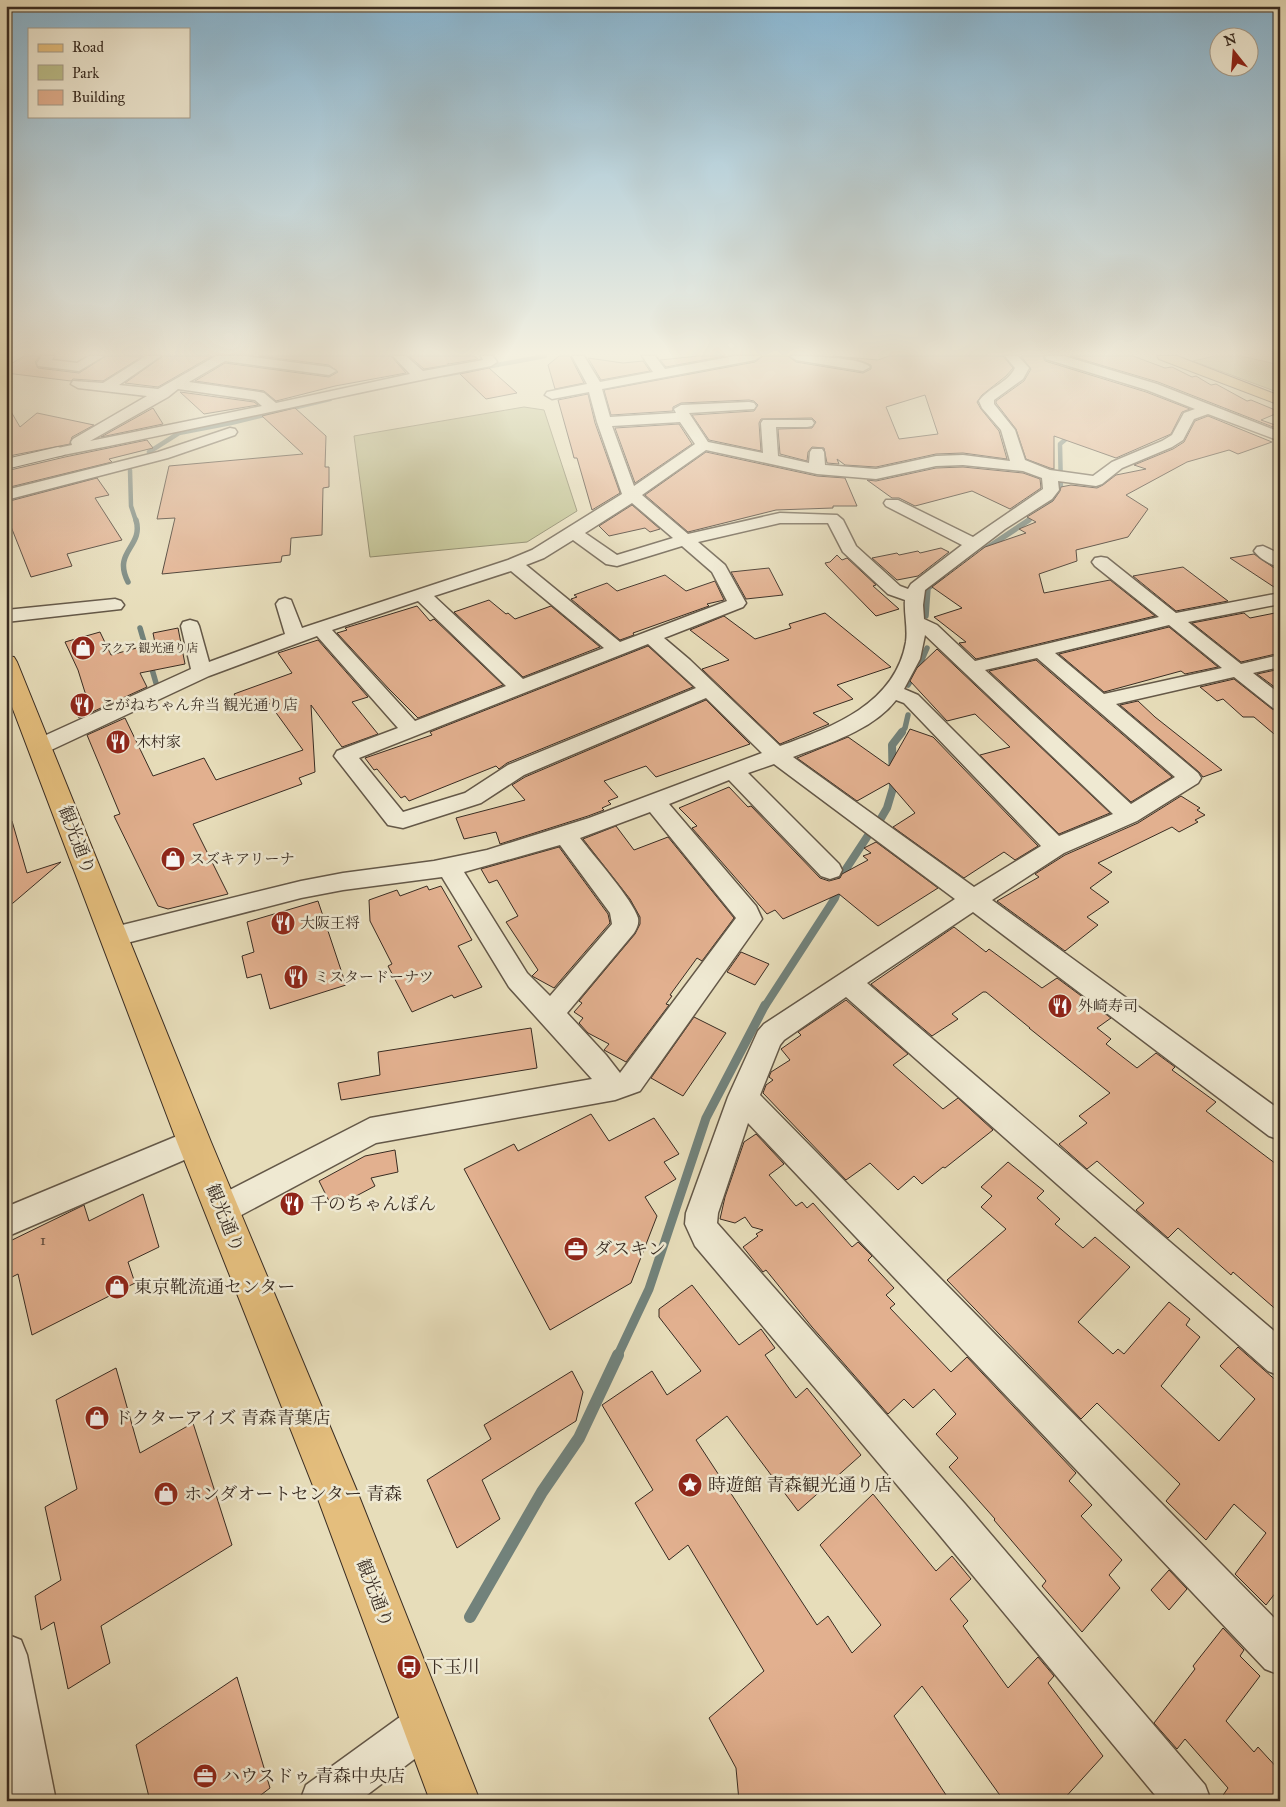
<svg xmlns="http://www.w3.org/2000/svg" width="1286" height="1807" font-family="'IM FELL Great Primer','Noto Serif JP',serif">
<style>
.green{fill:#bcbf8b;stroke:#7a7656}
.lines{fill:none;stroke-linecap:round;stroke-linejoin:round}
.stream-far4{stroke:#72827b;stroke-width:4.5}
.stream-far3{stroke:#72827b;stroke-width:5.5}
.stream-far2{stroke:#72827b;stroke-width:8}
.stream-far1{stroke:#72827b;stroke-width:9}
.stream{stroke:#72827b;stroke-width:12}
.building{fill:#e2b08f;stroke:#392c22;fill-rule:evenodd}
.street-casing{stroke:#645848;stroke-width:3}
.secondary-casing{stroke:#392c22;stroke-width:2}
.primary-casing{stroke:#392c22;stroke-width:2}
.highway-casing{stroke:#392c22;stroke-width:2}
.street{fill:#efe9d2;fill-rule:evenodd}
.secondary{fill:#efe9d2;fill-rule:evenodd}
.primary{fill:#e4be7d;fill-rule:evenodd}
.highway{fill:#e4be7d;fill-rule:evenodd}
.labels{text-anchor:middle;stroke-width:5;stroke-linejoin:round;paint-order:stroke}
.far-poi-label{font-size:12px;fill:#392c22;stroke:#efe9d2;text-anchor:start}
.poi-label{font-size:15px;fill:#392c22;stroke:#efe9d2;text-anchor:start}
.near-number-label{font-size:15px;fill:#634d3d}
.near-street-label{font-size:18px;fill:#392c22;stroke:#efe9d2}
.near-poi-label{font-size:18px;fill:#392c22;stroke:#efe9d2;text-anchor:start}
</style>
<rect width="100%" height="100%" fill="#e7ddba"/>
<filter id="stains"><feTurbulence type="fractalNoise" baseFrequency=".004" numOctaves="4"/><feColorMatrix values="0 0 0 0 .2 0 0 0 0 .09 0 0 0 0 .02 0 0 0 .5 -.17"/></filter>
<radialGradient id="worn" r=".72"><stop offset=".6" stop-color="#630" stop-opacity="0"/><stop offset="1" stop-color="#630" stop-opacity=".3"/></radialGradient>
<path class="green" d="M1215,356H1241L1280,365V393L1193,361Z
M524,407L544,410L577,511L527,542L370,557L354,436Z"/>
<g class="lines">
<path class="stream-far4" d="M444,375L545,356
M149,452L179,433L231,423L330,399
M130,470L131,506L136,521
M1027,521L1049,505L1061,491L1060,444L1072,434"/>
<path class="stream-far3" d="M984,550L1029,520
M128,582C112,551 144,547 136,520
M926,616L928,588L942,578
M140,628L156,683
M908,685L918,669L927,648
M901,733L905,728L908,715"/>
<path class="stream-far2" d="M880,820L887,808L893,788L892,745L902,732
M765,1006L835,898L844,872L869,834"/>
<path class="stream-far1" d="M617,1357L649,1289L706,1118L765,1005"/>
<path class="stream" d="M470,1617L542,1492L579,1438L618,1355"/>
</g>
<path class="building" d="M24,356H40L35,362L38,368L79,373L106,356H143L103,381L73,379L71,381L6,373V367Z
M163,356H212L158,387L125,383Z
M259,356H391L406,373L335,386L276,401L264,391L195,381L225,363L329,377L338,372L329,365Z
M409,356H474L478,359L449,364L448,363V365L424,369Z
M559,356H570L584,383L555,389L548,365Z
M698,356H725L666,367L660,360Z
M763,356H788L796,362L863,373L871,369V365L856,359L833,356L878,360L889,356H1003L1013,368L1006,376L982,395L977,402L981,409L999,431L1007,459L963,453L936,454L876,467L845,465L837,459L839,464L827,463L824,448L812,447L808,452L807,461L780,454L778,429L812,428L816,422L812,418L761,419L759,423L761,451L709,440L692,415L754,411L758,405L754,401L749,400L681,403L673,407V411L611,415L604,390L755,362ZM925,395L938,434L899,439L886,407Z
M1021,356H1043L1045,361L1146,392L1190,409L1182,412L1171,434L1116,458L1054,436V469L1050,468L1026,459L1016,429L996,403V401L1024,381L1031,369Z
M1070,356H1133L1165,368L1172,367L1192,377L1196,376L1211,385L1216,384L1247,401L1251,400L1280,412L1261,420L1278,426L1273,427L1158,382Z
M588,358L623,363L643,361L650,371L601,380Z
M489,368L517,393L486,399L460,374Z
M180,392L254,402L258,405L204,414Z
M588,394L595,423L620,493L592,510L577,458H574L572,450L558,400Z
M6,403L20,427L37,413L94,425L72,437L70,444L9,456L6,453Z
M153,408L163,424L101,437Z
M295,408L326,436L325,467H329V487L323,488L322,535L291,538L290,555L282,556L281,562L162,574L175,518L157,519L169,466L303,454L262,416Z
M1208,416L1272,442L1238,454L1229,450L1187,462L1126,495L1148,509L1128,537L1076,550L1077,561L1039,574L1044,593L1110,580L1155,616L976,659L959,643L966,642L934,617L962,608L932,587L985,547L1026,533L1019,529L1036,522L1027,517L1053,501L1060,491L1061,487L1071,485L1097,488L1103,485L1116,475L1146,469L1134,465L1173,449L1184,442L1195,421Z
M679,424L692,444L635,483L615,428Z
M147,440L153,448L109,459L112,462L6,488V471L65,457Z
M706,452L817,476L845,478L857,506H833V508L776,510L688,532L645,495Z
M963,467L1023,473L1040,479L1041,488L1010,509L972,491L915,506L899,498H892L867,480L876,481L936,468Z
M97,478L109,495L95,498L122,540L67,554L72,566L31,577L6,514V502Z
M632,505L660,529L650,532L645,528L609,536L599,526Z
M941,548L949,552L918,576L897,580L872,558L897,553L899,555L918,551L920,553Z
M1254,554L1280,572V591L1230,558Z
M837,555L842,560L847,558L876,585L873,586L899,609L876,616L827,566L825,563L830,562Z
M1183,567L1228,601L1176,611L1133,576Z
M769,568L783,595L746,599L731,572Z
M665,575L686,591L715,581L724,600L707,604L709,606L633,633L634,635L620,640L571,599L577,597L574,595L607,583L617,591Z
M489,600L506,614L508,613L515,619L551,606L600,647L523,677L454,612Z
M417,606L430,621L434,619L503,685L418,718L389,689L337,633L347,630L345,628Z
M1280,612V653L1241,662L1192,623L1244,613L1250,618Z
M825,613L891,667L837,685L853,699L813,713L829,724L780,744L702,669L729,660L690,630L724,616L755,639L791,628L789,624Z
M1169,627L1218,667L1185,674L1181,671L1104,692L1059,654Z
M178,628L185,664L140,673L147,687L79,718L73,706L88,702L78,670L65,642L100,632L111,655L155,643L153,633Z
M318,640L368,697L352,702L378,734L342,747L311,705L315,772L299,778L302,784L193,824L228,894L168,909L158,906L114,816L120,814L87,735L125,718L153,776L204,758L216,780L303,750L269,703L246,711L234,694L292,673L278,653Z
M648,646L693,687L507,763L499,769L496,766L409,801L405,796L401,798L377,769L374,770L365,758L432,735L430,732Z
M937,649L1110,813L1059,834L980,755L1010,747L975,714L947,721L910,681L917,668Z
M1036,660L1172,777L1131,802L989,671Z
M1280,669V691L1257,674Z
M1234,679L1272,709L1280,712V739L1254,717H1243L1223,699L1217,701L1200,687Z
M706,700L750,744L656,777L646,766L604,781L618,797L608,801L611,804L602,808L604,810L588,816L500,844L496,832L464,839L456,818L525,800L512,785L525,777Z
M1138,701L1155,717L1222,770L1203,777L1199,772L1120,705Z
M910,729L933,737L1038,846L1015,860L1004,852L964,878L893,827L915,813L889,783L857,801L797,758L848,737L889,766Z
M729,787L748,807L751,806L820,878L829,881L840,878L842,874L868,860L863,856L871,853L864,848L876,842L938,888L878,926L839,894L783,919L775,910L767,914L692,828L697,826L679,808Z
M1181,796L1200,808L1197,810L1205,815L1195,820L1198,822L1179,832L1172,827L1098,863L1112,872L1090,888L1109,902L1087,917L1098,925L1065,951L997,901L1039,877L1035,874L1065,855L1138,823Z
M12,821L27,873L61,862L6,909V822Z
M616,826L634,850L668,837L734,918L702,961L697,958L670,995L672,996L666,1004L669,1005L626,1062L604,1050L609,1044L588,1033L579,1023L583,1018L574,1012L582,1003L579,1001L635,934L640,924V917L630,899L583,839Z
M559,847L608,914L610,923L554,988L532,976L538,970L506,922L518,916L497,880L489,883L481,869Z
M427,886L429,890L441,886L472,940L458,946L482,987L454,998L452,995L412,1012L388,966L392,964L370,921L369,900L397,890L400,896Z
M318,901L346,985L270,1009L261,974L247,978L242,956L254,952L247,922Z
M954,927L986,952L989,949L1042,988L1057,978L1111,1018L1097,1028L1111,1039L1106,1044L1137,1068L1156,1053L1175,1067L1172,1070L1216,1102L1206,1111L1280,1167V1313L1233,1272L1231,1275L1178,1228L1168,1238L1136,1210L1144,1203L1097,1161L1087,1169L1059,1144L1087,1123L1079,1116L1110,1093L1029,1028H1030L986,992H983L952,1014L958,1019L932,1036L871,984Z
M741,952L769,964L755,985L727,972Z
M846,1000L908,1054L893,1065L943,1109L958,1098L993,1130L945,1168L943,1167L922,1184L914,1176L898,1190L870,1163L846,1180L763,1093L766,1085L773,1080L769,1077L771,1072L790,1060L781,1049L801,1035L798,1032Z
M694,1017L726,1033L683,1096L651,1078Z
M531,1028L537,1068L341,1100L338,1083L380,1075L378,1052Z
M591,1114L609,1141L654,1118L679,1154L664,1162L676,1179L645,1197L657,1216L631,1283L550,1330L464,1169L514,1144L518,1151Z
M756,1134L784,1164L769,1175L796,1206L802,1202L807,1208L813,1203L852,1247L858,1242L872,1256L868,1260L894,1288L886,1295L895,1304L890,1308L951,1372L967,1357L1076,1473L1069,1481L1092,1505L1081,1516L1122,1560L1109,1575L1120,1588L1082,1632L1042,1586L1046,1581L994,1520L995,1519L949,1467L958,1458L936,1434L956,1414L934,1389L913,1408L904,1399L888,1414L812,1327L766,1270L763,1272L743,1247L758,1236L756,1234L763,1230L752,1227L745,1217L735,1223L720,1219L725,1197L744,1142Z
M395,1150L398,1172L371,1178L375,1186L343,1203L339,1195L329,1201L319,1181L365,1156Z
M1008,1162L1044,1191L1037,1198L1060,1219L1055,1224L1083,1248L1095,1237L1130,1267L1078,1322L1113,1354L1118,1349L1124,1354L1169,1302L1190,1319L1186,1325L1200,1337L1161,1386L1219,1441L1255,1399L1220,1366L1238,1347L1280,1384V1587L1266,1605L1235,1574L1266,1533L1234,1504L1206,1540L1166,1501L1180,1484L1097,1403L1081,1419L947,1280L1006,1229L981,1207L992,1196L981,1187Z
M143,1194L159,1247L128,1262L135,1283L32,1335L18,1274L6,1280V1243L84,1205L89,1221Z
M692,1285L739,1345L761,1329L775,1348L765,1355L796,1398L807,1388L861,1455L798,1511L727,1416L696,1440L817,1625L828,1616L852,1653L881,1625L820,1545L873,1494L936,1571L952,1556L971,1579L950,1599L968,1621L963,1626L1008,1688L1038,1657L1054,1676L1048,1683L1103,1756L1062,1801H1004L922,1686L894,1716L950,1801H739L736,1768L709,1718L764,1671L688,1545L669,1560L635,1503L653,1490L602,1405L652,1371L667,1395L701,1371L659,1317V1309Z
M116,1368L140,1453L193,1423L232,1545L101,1626L110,1663L68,1689L54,1622L41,1630L35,1596L61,1580L45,1507L77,1489L56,1400Z
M572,1371L583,1392L576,1421L482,1480L500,1519L457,1548L427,1480L491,1439L484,1425Z
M1169,1570L1187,1589L1169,1610L1151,1590Z
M1223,1628L1244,1650L1240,1656L1260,1676L1226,1721L1254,1752L1258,1747L1280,1771V1801H1219L1228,1788L1185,1739L1177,1749L1154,1723L1195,1669L1193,1666Z
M237,1677L270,1788L253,1801H150L136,1745Z"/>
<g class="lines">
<defs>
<path id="street" d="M42,356H54L52,360L77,363L89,356H104L79,371L38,366L37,363Z
M146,356H161L119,385L158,389L216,356H245L329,367L336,371L329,375L225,361L189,382L259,392L264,393L276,403L410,374L393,356H406L423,371L483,360L481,356H493L497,362L491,366C346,394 203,428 58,456L53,455L51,452L53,449L72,445L71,442L73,439L147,396L78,388L71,384L73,381L103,383ZM178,389L255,400L262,406L90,441L168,397Z
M572,356H584L600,382L653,372L642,356H655L665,369L735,356H761L755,360L602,389L610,417L676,413L674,409L681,405L749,402L754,403L756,406L754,409L689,413L708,442L763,453L761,423L763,420H812L814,423L812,426L807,427H776L778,456L809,463L810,452L812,449H822L824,452L825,465L876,469L936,456L963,455L1010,461L1001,430L982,408L979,401C988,388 1008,383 1015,368L1005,356H1018L1029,368L1023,379L994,400V404L1015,430L1025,460L1050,470L1093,476L1112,462L1162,441L1172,435L1184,413L1195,409L1147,390L1046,359L1045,356H1064L1157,384L1280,432V441L1208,414L1194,419L1183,440L1172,447L1122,468L1102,484L1096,486L1058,481L1059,490L1052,499L1005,529L925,590L923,605L924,619L937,625L975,661L1159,617L1095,566L1092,562L1095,558L1101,557L1107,558L1176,613L1280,593V604L1188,622L1241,664L1280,655V667L1253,673L1280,694V710L1273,708L1234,677L1116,704L1198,773L1201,778L1198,783L1137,821L1064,853L992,900L1280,1110V1140L1269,1136L973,912L867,983L1280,1336V1376L1268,1371L846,997L784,1040L780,1045L760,1095L1280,1624V1675L1265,1669L748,1123L718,1213L717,1223L965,1504L1205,1785L1211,1801H1160L937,1532L695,1246L685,1224L686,1213L728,1097L758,1031L764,1024L955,899L774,764L748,773L839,864L842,870L839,876L830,879L821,876L729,780L669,804L756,906L762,919L640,1091L615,1100L376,1143L232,1220L221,1225L210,1220L205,1210L210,1200L370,1118L592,1079L509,987L442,877L343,890L301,898L115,946L106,943L102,936L106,929L301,881L343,873L434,861L487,850L589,818L762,753L706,698L524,775L481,803L403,828L388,825L334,756L337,751L398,728L317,636L209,676L49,751L41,753L33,751L30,746L33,741L191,669L181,626L183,622L190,620L197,622L199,626L209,662L285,634L276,604L279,600L285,598L291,600L302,628L508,560L532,550L622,494L597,422L589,392L552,399L545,395L547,392L587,384ZM680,422L695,444L634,486L612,426ZM706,450L817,474L876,479L936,466L963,465L1023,471L1042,478L1043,489L973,537L898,500H886L884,503L886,506L962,545L911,584L908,589L900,586L856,546L843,520L837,515L780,513L688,534L642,495ZM632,503L673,538L617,555L585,533ZM780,523H828L843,552L888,594L905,600C904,614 908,628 906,642C895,704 833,727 780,746L690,660L664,638L743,607L746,603L725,565L698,542ZM573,540L606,564L617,566L682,546L712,572L727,601L620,642L526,565L544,558ZM511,571L604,648L523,679L434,596ZM418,601L506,686L415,721L332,630ZM1169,625L1222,668L1104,694L1055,653ZM925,635L1113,814L1059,836L918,695L904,689L920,659ZM648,644L696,688L508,765L465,793L403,812L359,758ZM1037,658L1175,777L1131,804L985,670ZM896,700L904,703L1041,846L974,887L793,757C827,744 873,730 896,700ZM650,812L736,918L620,1073L606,1055L567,1013L634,933C637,928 639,924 638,918C633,900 593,855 580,838ZM560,845L610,913L612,924L550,996L527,973L464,872Z
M790,356C805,356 861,357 870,367L863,371L796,360Z
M230,428L235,429L237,432L235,435L168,458L6,500V490L158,452Z
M1263,546L1280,554V567C1271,565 1260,559 1254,551L1257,547Z
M115,599L121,601L124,605L121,609L6,622V610Z
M194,1129L205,1133L209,1142L205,1151L6,1237V1207Z
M6,1634L21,1640L27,1655L56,1801H11L6,1772Z
M426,1702L441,1709L448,1724L441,1739L359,1801H300L306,1785L411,1709Z"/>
<path id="secondary" d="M58,447L64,449L66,452L64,455L6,469V459Z"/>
<path id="primary" d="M1157,356H1177L1280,396V405L1159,359Z"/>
<path id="highway" d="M6,656L14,657L17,662L211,1142L357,1491L480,1801H430L315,1491L177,1142L6,691Z"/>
</defs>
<use href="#street" class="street-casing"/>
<use href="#secondary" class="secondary-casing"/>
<use href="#primary" class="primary-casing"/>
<use href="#highway" class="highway-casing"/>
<use href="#street" class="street"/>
<use href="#secondary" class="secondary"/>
<use href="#primary" class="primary"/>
<use href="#highway" class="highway"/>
</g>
<linearGradient id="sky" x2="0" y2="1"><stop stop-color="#88b7d4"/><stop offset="0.58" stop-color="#f4f0e0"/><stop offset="1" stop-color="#f4f0e0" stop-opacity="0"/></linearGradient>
<rect width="1286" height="609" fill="url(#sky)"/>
<defs>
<symbol id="shop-disc" viewBox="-11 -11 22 22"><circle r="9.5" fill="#8f2418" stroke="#efe9d2"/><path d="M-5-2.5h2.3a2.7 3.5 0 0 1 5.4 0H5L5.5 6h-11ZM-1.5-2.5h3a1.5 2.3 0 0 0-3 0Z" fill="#fff"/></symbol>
<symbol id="restaurant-disc" viewBox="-11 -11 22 22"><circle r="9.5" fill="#8f2418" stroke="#efe9d2"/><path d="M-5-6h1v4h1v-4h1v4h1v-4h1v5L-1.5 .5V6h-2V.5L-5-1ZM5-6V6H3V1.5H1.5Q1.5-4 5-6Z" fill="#fff"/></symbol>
<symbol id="office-disc" viewBox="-11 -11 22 22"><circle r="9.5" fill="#8f2418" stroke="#efe9d2"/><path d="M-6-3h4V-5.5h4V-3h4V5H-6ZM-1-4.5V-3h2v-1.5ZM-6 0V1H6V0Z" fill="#fff"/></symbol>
<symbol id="sight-disc" viewBox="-11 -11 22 22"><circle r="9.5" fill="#8f2418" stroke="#efe9d2"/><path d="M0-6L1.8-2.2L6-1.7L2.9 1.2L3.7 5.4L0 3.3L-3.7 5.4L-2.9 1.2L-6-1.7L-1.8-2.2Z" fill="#fff"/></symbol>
<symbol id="bus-disc" viewBox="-11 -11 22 22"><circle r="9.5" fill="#8f2418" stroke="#efe9d2"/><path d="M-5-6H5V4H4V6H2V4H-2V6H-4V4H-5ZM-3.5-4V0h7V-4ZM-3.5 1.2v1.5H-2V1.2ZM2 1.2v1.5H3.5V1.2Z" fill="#fff"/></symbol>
</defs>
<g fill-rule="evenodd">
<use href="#shop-disc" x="69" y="634" width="28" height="28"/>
<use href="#restaurant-disc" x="68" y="691" width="28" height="28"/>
<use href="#restaurant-disc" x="104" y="728" width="28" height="28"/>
<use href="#shop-disc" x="159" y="845" width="28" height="28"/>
<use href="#restaurant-disc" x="269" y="909" width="28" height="28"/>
<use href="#restaurant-disc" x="282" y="963" width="28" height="28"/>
<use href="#restaurant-disc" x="1046" y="992" width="28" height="28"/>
<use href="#restaurant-disc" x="278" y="1190" width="28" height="28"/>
<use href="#office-disc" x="562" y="1235" width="28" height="28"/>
<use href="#shop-disc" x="103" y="1273" width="28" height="28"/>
<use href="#shop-disc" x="83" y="1404" width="28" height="28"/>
<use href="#sight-disc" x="676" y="1471" width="28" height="28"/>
<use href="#shop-disc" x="152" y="1480" width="28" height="28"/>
<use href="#bus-disc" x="395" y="1653" width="28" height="28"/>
<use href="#office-disc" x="191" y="1762" width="28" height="28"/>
</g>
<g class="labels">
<g class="far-poi-label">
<text x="100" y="652">アクア 観光通り店</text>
</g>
<g class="poi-label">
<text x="100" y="710">こがねちゃん弁当 観光通り店</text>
<text x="136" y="747">木村家</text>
<text x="190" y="864">スズキアリーナ</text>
<text x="300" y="928">大阪王将</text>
<text x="314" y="982">ミスタードーナツ</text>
<text x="1078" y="1011">外崎寿司</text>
</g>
<g class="near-number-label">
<text x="43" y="1245">1</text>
</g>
<g class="near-street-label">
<text transform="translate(77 840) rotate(69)" y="6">観光通り</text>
<text transform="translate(225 1218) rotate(68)" y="6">観光通り</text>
<text transform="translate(375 1593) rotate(69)" y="6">観光通り</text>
</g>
<g class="near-poi-label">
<text x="310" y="1210">千のちゃんぽん</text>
<text x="594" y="1255">ダスキン</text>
<text x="134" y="1293">東京靴流通センター</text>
<text x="114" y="1424">ドクターアイズ 青森青葉店</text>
<text x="708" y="1491">時遊館 青森観光通り店</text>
<text x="184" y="1500">ホンダオートセンター 青森</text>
<text x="426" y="1673">下玉川</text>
<text x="222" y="1782">ハウスドゥ 青森中央店</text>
</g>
</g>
<rect width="1286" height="1807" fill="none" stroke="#e7ddba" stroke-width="25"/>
<rect x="8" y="8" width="1271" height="1792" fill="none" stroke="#392c22" stroke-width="2.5"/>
<rect x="12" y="12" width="1261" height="1782" fill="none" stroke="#392c22"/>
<rect x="28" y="28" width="162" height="90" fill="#efe9d2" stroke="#a69d8c"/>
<rect x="38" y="44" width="25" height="8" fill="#e4be7d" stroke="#a69d8c"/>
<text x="72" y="52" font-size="15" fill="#392c22">Road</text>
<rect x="38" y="65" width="25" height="15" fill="#bcbf8b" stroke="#a69d8c"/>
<text x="72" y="78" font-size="15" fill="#392c22">Park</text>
<rect x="38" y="90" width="25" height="15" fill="#e2b08f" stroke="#a69d8c"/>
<text x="72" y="102" font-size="15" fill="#392c22">Building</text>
<g transform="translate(1234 52) rotate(343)"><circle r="24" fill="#efe9d2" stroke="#a69d8c"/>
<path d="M0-4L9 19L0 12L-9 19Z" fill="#8f2418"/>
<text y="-8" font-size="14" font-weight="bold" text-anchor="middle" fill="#392c22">N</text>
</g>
<rect width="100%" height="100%" filter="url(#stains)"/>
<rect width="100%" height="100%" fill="url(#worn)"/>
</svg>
